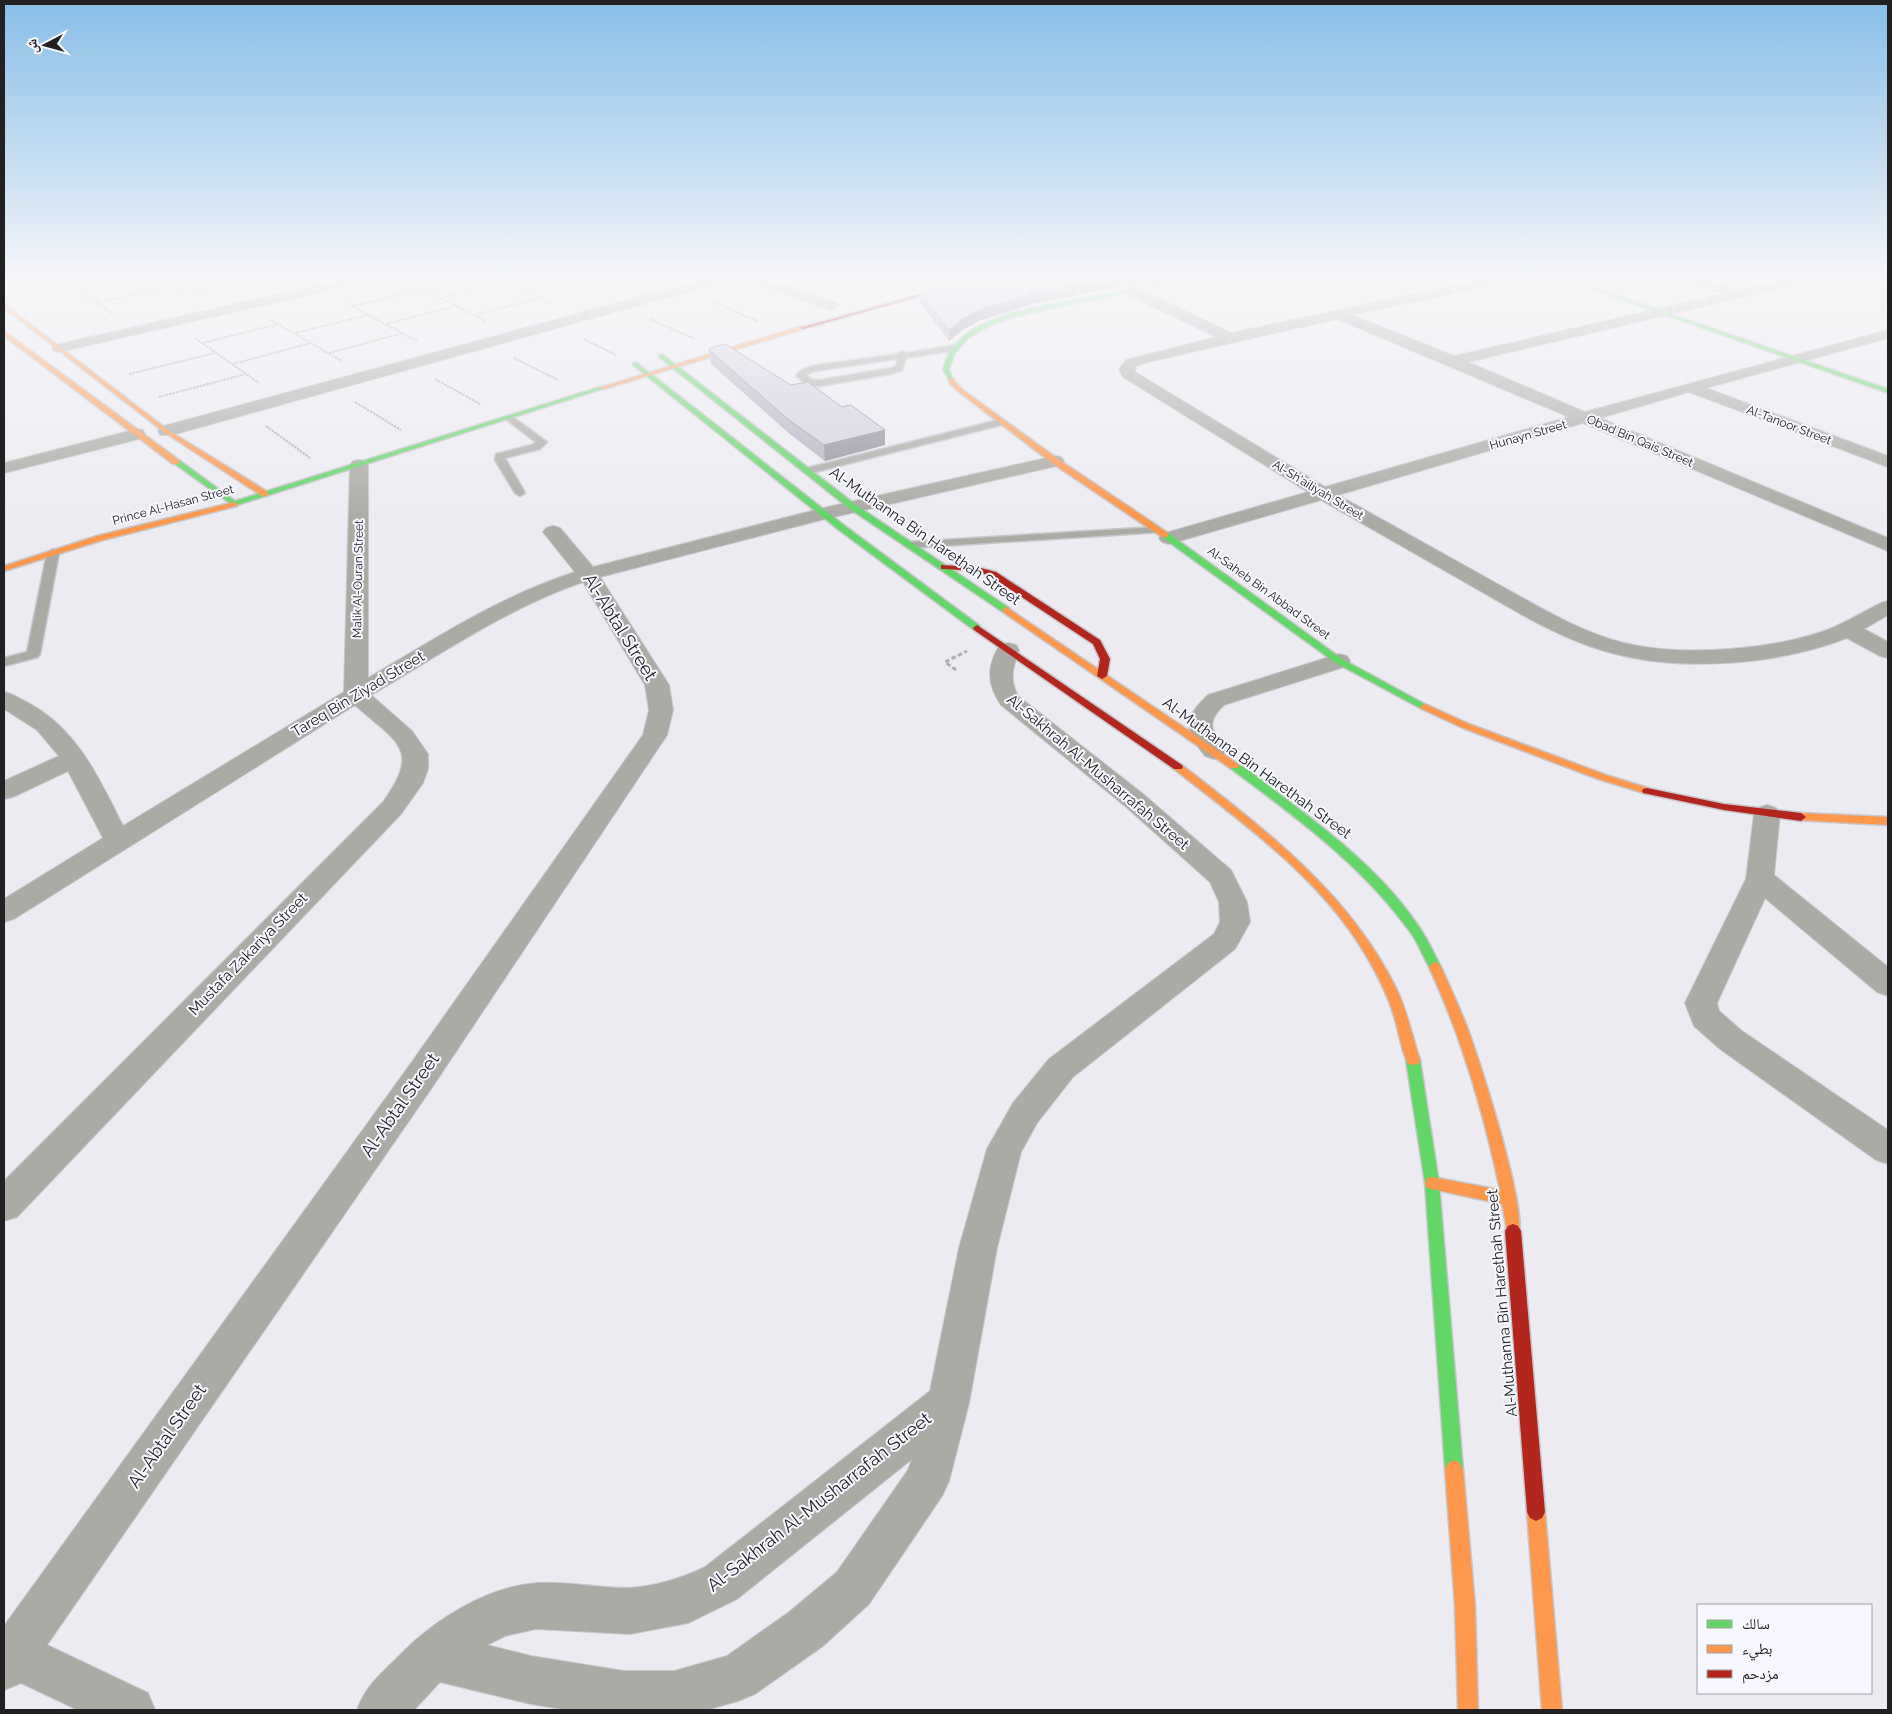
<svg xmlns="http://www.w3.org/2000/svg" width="1892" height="1714" font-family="Raleway,'Noto Naskh Arabic',sans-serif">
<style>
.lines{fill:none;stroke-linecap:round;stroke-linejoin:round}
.lane-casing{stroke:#c8c7cb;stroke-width:3}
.street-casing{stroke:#c8c7cb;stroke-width:2}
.fast-casing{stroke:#c8c7cb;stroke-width:3}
.slow-casing{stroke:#c8c7cb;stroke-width:3}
.jam-casing{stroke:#c8c7cb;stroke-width:3}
.path-far1{stroke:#afafad;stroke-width:2;stroke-dasharray:2.5 1;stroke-linecap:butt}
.path{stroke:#afafad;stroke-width:3;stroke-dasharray:4.5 2.5;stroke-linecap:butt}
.lane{fill:#abaaa5;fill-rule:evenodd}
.street{fill:#abaaa5;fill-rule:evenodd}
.fast{fill:#63d668;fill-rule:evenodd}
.slow{fill:#ff974d;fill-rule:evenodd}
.jam{fill:#b3261e;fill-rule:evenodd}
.wall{fill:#b5b4c1}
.shaded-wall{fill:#94929d}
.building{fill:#d3d1e0;stroke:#94929d}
.labels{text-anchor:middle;stroke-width:4;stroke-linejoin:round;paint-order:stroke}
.far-street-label{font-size:12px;fill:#212124;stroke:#f7f7ff}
.street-label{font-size:15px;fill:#212124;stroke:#f7f7ff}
.near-street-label{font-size:18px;fill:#212124;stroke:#f7f7ff}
</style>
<rect width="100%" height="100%" fill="#ecebf1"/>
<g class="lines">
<defs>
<path id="lane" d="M955,345L959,348L958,350L906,358L902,370L891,374L820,386L808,385L796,376L800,371L812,366L898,354L902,351L905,353ZM897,359L896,366L891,368L820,380H813L806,375L814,371Z
M510,415L547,442L540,449L505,458L525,493L520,496L515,493L495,460L496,454L532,445L536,442L507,420V416Z
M1002,419L1007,422L1005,424L807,474L802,471L803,469Z
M1157,527L1163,530L1161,532L909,548L903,545L909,542Z
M53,549L59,553L40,654L38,657L4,666V658L27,652L47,553Z"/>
<path id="street" d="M4,278H13L12,281L4,282Z
M350,278H371L365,282L59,352L54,351L52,348L54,345L59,344Z
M709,278H728L727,281L172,435H160L158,431L160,427Z
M747,278H764L837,303L839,306L832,310L827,309L748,281Z
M1489,278H1511L1505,282L1352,315L1454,356L1723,294L1681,281L1680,278H1698L1739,290L1792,278H1813L1812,281L1807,282L1468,362L1585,412L1888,330V338L1706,388L1888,456V467L1689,392L1600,418L1888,538V551L1583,423L1338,495C1390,524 1442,553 1494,582C1536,605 1577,631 1624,643C1681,657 1772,650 1827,630C1845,623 1863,612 1881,603L1888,601V615L1864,629L1888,642V658L1880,656L1847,638C1774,666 1675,673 1601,650C1555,636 1516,611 1475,588C1424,559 1372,529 1321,500L1176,542L1169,544L1162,542L1159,538L1162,534L1308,492L1123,377L1119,369L1126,360L1216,337L1127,294L1125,291L1127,288H1137L1231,333ZM1337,319L1569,417L1325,487L1135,372L1136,366L1144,363Z
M137,429L143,430L145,434L143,438L4,473V463Z
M1055,456L1061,457L1064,461L1061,465L825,519L600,577L669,685L673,710L667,735L433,1086L47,1645L148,1693L155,1710H78L21,1683L4,1690V1626L409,1066L643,735L649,710L645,685L583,582C507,608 440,655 371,695L412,731L428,754V769L423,783L401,814L17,1217L4,1221V1181L383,802C422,748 396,742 355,705L14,919L4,922V899L103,838L68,771L13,797L4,799V781L59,756L37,730L4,709V692C14,694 22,700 32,705C78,731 100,780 123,826L344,692L350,465L353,461L359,460L365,461L368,465V678C435,639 500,596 575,572L543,532L546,528L553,526L560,528L593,567L823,508Z
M1008,643L1016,645L1019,650C1013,667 1009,679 1018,696L1143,794L1231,870L1247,902L1250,922L1235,949L1073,1077L1037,1123L1021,1152L997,1248L969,1403L949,1481L942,1496L869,1604L823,1646L755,1694L738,1701L706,1710H568L531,1704L440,1682L414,1710H357C365,1686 383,1672 401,1654C434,1620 488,1586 537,1583C567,1581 598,1588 628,1588C653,1587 683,1578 705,1567L930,1391L959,1248L987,1149L1013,1103L1049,1059L1214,934L1220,922L1219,902L1210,882L1125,806L1001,705C987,685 986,666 1000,645ZM912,1459L908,1470L837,1572L789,1612L727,1656L674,1671H624L531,1656L487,1645L505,1636L536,1629L630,1634L688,1623L737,1599Z
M1339,654L1347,656L1350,661L1347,666L1224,705C1204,724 1213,732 1226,751L1223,756L1214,759L1205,756C1185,730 1182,719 1208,695Z
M1767,805L1776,808L1780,814L1774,875L1888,967V996L1877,992L1765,898L1717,1003L1719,1011L1742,1031L1888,1130V1164L1876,1160L1720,1049L1694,1026L1685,1003L1746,879L1754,814L1758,808Z"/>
<path id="fast" d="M1192,278H1201L1057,307L1010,318L987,327L967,339L955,353L949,369L953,380H949L943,369C947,356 952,346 963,337C994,311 1051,304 1090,297C1124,291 1158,284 1192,278Z
M1560,278H1567L1888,389V393Z
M659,355H663L856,505L1009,608V612H1003L850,509L659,357Z
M633,363H637L845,526L980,626V630H974L839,530L633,365Z
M600,387L605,388L234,506L172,462L179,460L235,501Z
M1162,533H1168L1342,659L1430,707L1428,709H1422L1336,663L1162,537Z
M1234,763C1247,766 1266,785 1278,793C1331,833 1387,876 1423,933C1430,944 1435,956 1441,967L1439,970H1431C1424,959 1420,947 1413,936C1365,867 1297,818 1230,768L1229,766L1230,764Z
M1413,1055L1418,1056L1420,1060L1439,1183L1463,1469L1460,1475L1454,1478L1448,1475L1445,1469L1425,1183L1406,1060L1408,1056Z"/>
<path id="slow" d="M4,304L168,430L268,492V496H262L164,432L4,308Z
M802,326L804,329L604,389L599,388Z
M4,331L179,460V464H173L4,336Z
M949,378H953L956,383L963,390L1058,459L1168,533V537H1162L1052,463L959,392L950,384Z
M234,502L238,504L237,506L103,540L4,571V566L97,536Z
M1006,607L1238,764L1239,766L1238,768H1230L1003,612V608Z
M1425,704L1469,724L1606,775L1651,789L1652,791L1647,794L1598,779L1463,728L1422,709L1420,707L1422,705Z
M1178,764L1182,765C1264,829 1349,892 1396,988C1407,1010 1412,1036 1420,1060L1418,1064L1413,1065L1408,1064C1401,1050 1399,1032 1394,1016C1388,996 1378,976 1367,957C1322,879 1244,824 1174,769L1173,767Z
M1801,813L1888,817V825L1797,820L1796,817L1797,814Z
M1435,962L1439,964L1441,967C1450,987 1459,1006 1467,1027C1479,1058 1529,1213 1518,1236L1513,1238L1508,1236L1502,1204L1432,1189L1427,1188L1425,1183L1427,1178L1432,1177L1500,1190C1484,1114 1462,1038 1429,967L1431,964Z
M1454,1460L1460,1463L1463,1469L1475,1606L1478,1710H1458L1455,1606L1445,1469L1448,1463Z
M1536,1503L1542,1506L1545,1512L1562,1710H1542L1527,1512L1530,1506Z"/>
<path id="jam" d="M978,278H986L804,329L799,328Z
M941,565L977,567L996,572L1100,640L1110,659L1107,676L1102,679L1097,676L1100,659L1093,644L990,576L976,571L944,569H941Z
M977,625L1182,765L1183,767L1182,769H1174L974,630L973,628Z
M1647,788L1724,804L1801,813L1806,817L1801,821L1724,810L1643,793L1642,791L1643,789Z
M1513,1224L1518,1226L1521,1231L1545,1512L1542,1518L1536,1521L1530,1518L1527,1512L1505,1231L1508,1226Z"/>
</defs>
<use href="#lane" class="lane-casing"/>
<use href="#street" class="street-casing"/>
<use href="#fast" class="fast-casing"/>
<use href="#slow" class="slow-casing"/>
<use href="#jam" class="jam-casing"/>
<path class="path-far1" d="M61,278L114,315
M164,278L188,294
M399,278L486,321
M495,278L551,303
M591,278L614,287
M884,278L895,282
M603,282L619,278
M73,286L110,278
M524,290L572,278
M188,293L255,278
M440,298L504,282
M713,302L757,321
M97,303L175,285
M348,304L417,341
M353,306L422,289
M476,315L539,298
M650,319L695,339
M271,320L342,361
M387,324L456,306
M295,333L368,315
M195,338L259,383
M584,339L616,355
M203,343L278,324
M329,353L403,333
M514,358L558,380
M233,364L311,343
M129,374L215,353
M435,379L480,404
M159,397L246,374
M355,402L401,430
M266,426L310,458"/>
<path class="path" d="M956,670L945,662L967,651"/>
<use href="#lane" class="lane"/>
<use href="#street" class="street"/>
<use href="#fast" class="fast"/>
<use href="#slow" class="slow"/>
<use href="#jam" class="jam"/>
</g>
<path class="wall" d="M920,293L1032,304L979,321L962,330L949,341L920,303Z
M709,350L885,445L825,461L791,435L711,364Z"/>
<path class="shaded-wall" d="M1114,278H1165L1032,304L979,321L962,330L949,341V330L962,319L979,310L1033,294Z
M885,430V445L825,461L824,445Z"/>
<path class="building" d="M970,278H1114L1033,294L979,310L962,319L949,330L920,293Z
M725,344L791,385L808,382L842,407L851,405L885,430L824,445L789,420L709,350L710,348Z"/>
<linearGradient id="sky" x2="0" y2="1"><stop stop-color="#88bee7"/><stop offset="0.54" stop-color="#f6f6f9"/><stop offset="1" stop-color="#f6f6f9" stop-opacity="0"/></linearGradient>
<rect width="1892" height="518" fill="url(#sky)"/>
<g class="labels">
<g class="far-street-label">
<text transform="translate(1789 425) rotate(21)" y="4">Al-Tanoor Street</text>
<text transform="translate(1528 435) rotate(-16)" y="4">Hunayn Street</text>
<text transform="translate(1640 441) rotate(23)" y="4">Obad Bin Qais Street</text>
<text transform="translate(1318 490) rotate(31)" y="4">Al-Sh'ailiyah Street</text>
<text transform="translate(173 505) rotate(-15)" y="4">Prince Al-Hasan Street</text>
<text transform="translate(358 579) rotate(-89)" y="4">Malik Al-Ouran Street</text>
<text transform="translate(1269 593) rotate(36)" y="4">Al-Saheb Bin Abbad Street</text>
</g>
<g class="street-label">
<text transform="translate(925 536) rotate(35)" y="5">Al-Muthanna Bin Harethah Street</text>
<text transform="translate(358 694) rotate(-31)" y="5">Tareq Bin Ziyad Street</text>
<text transform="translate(1257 768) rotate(36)" y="5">Al-Muthanna Bin Harethah Street</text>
<text transform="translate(1098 772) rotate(40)" y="5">Al-Sakhrah Al-Musharrafah Street</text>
<text transform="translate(248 954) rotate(-46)" y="5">Mustafa Zakariya Street</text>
<text transform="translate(1502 1303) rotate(-95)" y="5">Al-Muthanna Bin Harethah Street</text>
</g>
<g class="near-street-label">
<text transform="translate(620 627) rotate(58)" y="6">Al-Abtal Street</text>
<text transform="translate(400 1105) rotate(-55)" y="6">Al-Abtal Street</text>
<text transform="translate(167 1436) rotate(-55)" y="6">Al-Abtal Street</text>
<text transform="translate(819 1502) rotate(-38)" y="6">Al-Sakhrah Al-Musharrafah Street</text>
</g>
</g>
<rect width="1892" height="1714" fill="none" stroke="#212124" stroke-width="10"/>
<rect x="1697" y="1604" width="175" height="90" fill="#f7f7ff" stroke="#a1a1a7"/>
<rect x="1707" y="1620" width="25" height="8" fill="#63d668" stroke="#a1a1a7"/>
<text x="1742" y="1629" font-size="15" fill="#212124">سالك</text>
<rect x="1707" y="1645" width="25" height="8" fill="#ff974d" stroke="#a1a1a7"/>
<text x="1742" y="1654" font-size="15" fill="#212124">بطيء</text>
<rect x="1707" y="1670" width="25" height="8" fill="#b3261e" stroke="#a1a1a7"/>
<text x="1742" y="1679" font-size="15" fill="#212124">مزدحم</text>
<g transform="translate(45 45) rotate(264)" stroke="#f7f7ff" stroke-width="4" paint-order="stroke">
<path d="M0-4L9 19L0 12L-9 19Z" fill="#212124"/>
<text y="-8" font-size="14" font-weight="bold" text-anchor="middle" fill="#212124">ش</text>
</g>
</svg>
